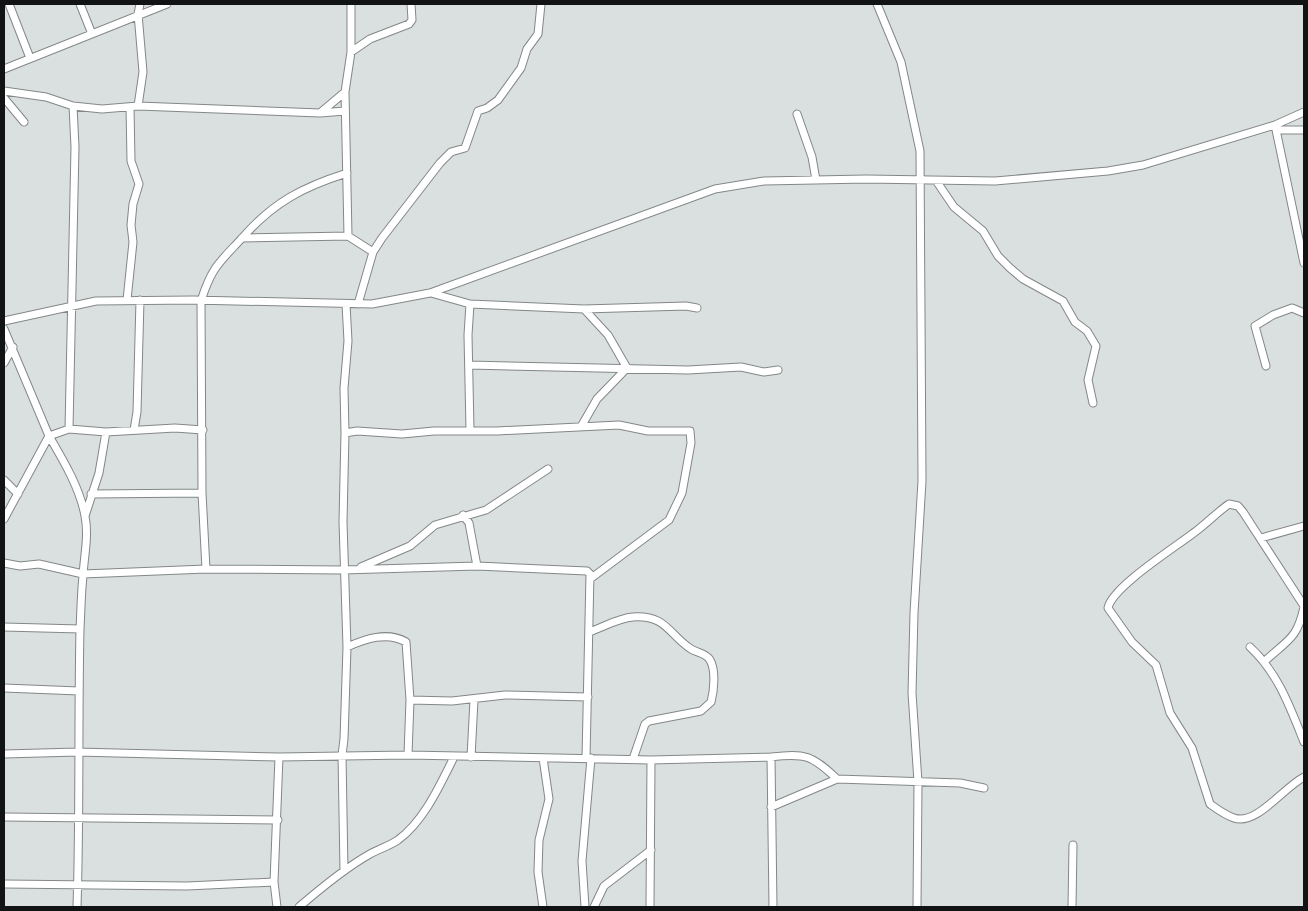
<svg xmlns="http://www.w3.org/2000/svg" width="1308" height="911" font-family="Cabin,sans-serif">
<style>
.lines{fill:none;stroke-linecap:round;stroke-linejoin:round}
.minor-casing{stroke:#838788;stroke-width:9}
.minor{stroke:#fff;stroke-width:7}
</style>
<rect width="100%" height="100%" fill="#dae0e0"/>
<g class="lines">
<defs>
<path id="minor" d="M9,4L30,58
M80,4L92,34
M877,4L901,62L920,151L922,481L914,613L912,693L918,782L917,907
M351,52L370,39L409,24L412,20L411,4
M4,69L167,4
M4,91L46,97L73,106L102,109L138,106L320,113L345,92L351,52V4
M345,92L348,236
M4,98L24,122
M138,106L143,72L138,14L140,4
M320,113L345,111
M797,114L812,157L816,180
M1275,125L1304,263
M1277,130H1304
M937,182L954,207L983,231L998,256L1010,268L1023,279L1063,301L1075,322L1087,331L1096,346L1088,380L1093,403
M242,238L348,236L373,252
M431,293L470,304L584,309L686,306L697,308
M127,300L133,242L131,225L133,204L139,184L131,161L130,107
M358,304L373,252L382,238L440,163L451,152L465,148L478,111L487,108L498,100L521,68L527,49L538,34L541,4
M584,309L608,335L627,368
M4,321L96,301L193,300L372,304L430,293L715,189L764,181L866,179L995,181L1108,171L1143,165L1275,125L1304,112
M4,329L49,436L4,519
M4,363L13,347
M469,365L688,370L741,367L764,372L778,370
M1266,366L1255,326L1273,315L1292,308L1304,313
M582,425L597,399L627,368
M69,429L75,147L73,106
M134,430L137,412L140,300
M470,430L468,335L470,304
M345,433L357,431L402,434L434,431H497L619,425L648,431H690L691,443L682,493L669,520L590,579
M4,480L18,494
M91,494L202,493
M463,515L469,523L477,566
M85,516L99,473L106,432
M1261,538L1304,526
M4,563L20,566L39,564L83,574L206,569L343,570L477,566L587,571L590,574L586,758
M361,567L410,546L435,525L486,510L548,469
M206,569L202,493L201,301C212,266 220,262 243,237C274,202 303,187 347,173
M1304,606L1243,512L1238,506L1229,504C1219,511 1210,520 1200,528C1181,544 1112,586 1108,608L1132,642L1156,665L1170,713L1192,748L1210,804C1217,809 1225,815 1234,818C1256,826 1283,788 1304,777
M4,627L80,629
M589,632C604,627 618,618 633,617C667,615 668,634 691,649C697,653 706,653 710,660C716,670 714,691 711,702L701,711L649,721L645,724L633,759
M347,647C365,639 387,631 406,642L410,700L408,755
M1250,647C1278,673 1290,707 1304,742
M1265,661C1287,640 1297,640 1304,607
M4,688L79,691
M410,700L452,701L505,695L588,697
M4,754L77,752L279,757L408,755L651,760L771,757L773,907
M471,757L474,700
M771,757C805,753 812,755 837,779
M771,807L837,779L960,783L984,788
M4,817L278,820
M344,871L342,755L344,739L347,647L343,522L345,433L344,388L348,341L346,304
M4,884L187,886L274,882
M77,907C80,815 78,722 80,629C81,612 81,594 83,576C84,556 89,536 85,516C80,488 63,460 49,436L69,429L106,432L175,428L203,430
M277,907L274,882L279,757
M299,907C321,888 345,868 370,854C379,849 389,846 398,840C424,821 440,785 454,757
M543,907L538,872L539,840L549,799L543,758
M585,907L582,861L591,758
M594,907L604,886L651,850
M650,907L651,760
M1072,907L1073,845"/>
</defs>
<use href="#minor" class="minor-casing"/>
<use href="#minor" class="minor"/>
</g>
<rect width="1308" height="911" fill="none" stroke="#121314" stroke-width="10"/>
</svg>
